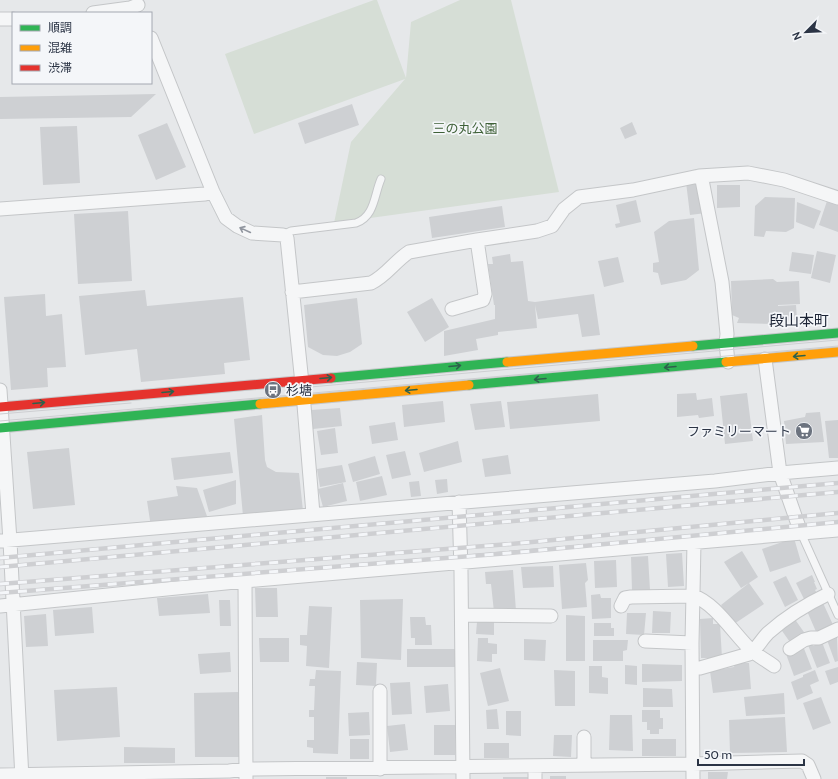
<svg xmlns="http://www.w3.org/2000/svg" width="838" height="779" font-family="Cabin,'Noto Sans JP',sans-serif">
<style>
.green{fill:#d6ded6}
.building{fill:#ced0d3}
.lines{fill:none;stroke-linecap:round;stroke-linejoin:round}
.lane-casing{stroke:#c4c6c8;stroke-width:9}
.street-casing{stroke:#c4c6c8;stroke-width:15}
.fast-casing{stroke:#c4c6c8;stroke-width:11}
.slow-casing{stroke:#c4c6c8;stroke-width:11}
.jam-casing{stroke:#c4c6c8;stroke-width:11}
.lane{stroke:#f5f6f7;stroke-width:7}
.street{stroke:#f5f6f7;stroke-width:13}
.fast{stroke:#30b455;stroke-width:9}
.slow{stroke:#ff9f0a;stroke-width:9}
.jam{stroke:#e5322d;stroke-width:9}
.tram{stroke:#cecfd2;stroke-width:1}
.rail-casing{stroke:#cecfd2;stroke-width:4.5}
.rail{stroke:#f4f6f9;stroke-width:3;stroke-dasharray:9;stroke-linecap:butt}
.oneway{stroke:#90959e}
.oneway2{stroke:#2d614b}
.labels{text-anchor:middle;stroke-width:3.5;stroke-linejoin:round;paint-order:stroke}
.park-label{font-size:13px;fill:#3f6138;stroke:#f4f6f9}
.poi-label{font-size:13px;fill:#2b3445;stroke:#f4f6f9;text-anchor:start}
.quarter-label{font-size:15px;fill:#1d2536;stroke:#f4f6f9}
</style>
<rect width="100%" height="100%" fill="#e6e8ea"/>
<path class="green" d="M374,0H377L406,78L411,22L460,0H511L559,192L334,223L351,142L405,79L254,134L225,54Z"/>
<path class="building" d="M156,94L131,117L0,119V97Z
M352,104L359,125L305,144L298,123Z
M632,122L637,134L625,139L620,128Z
M167,123L186,167L156,180L138,135Z
M77,126L80,183L43,185L40,127Z
M702,180L706,213L690,215L686,182Z
M717,185H740V207L717,208Z
M765,197L795,198L794,228L786,232L766,231L764,237L754,236L755,206Z
M636,200L641,222L616,228L615,224L620,223L616,205Z
M827,201L838,205V232L819,225Z
M797,202L821,211L814,229L796,222Z
M502,206L505,227L432,238L429,217Z
M128,211L132,281L78,284L74,214Z
M694,218L699,270L686,280L661,285L658,273L653,272V263L659,262L654,232L669,221Z
M817,251L836,255L830,283L811,278Z
M792,252L814,255L811,274L789,271Z
M510,254L511,262L523,261L528,301L535,302L594,294L600,335L582,337L578,314L538,319L535,305L537,328L498,332V335L476,339L478,350L444,356V331L495,319V305H494L488,264H493L492,257Z
M618,257L624,282L604,287L598,261Z
M773,279L777,282L799,281L800,304L778,305V306L796,305L797,320L778,321L775,324L737,323L739,318L732,315L731,281Z
M145,290L147,306L243,297L250,360L224,363L225,374L141,382L137,349L85,355L79,296Z
M45,294L46,316L62,314L66,367L47,368L48,387L11,390L4,297Z
M357,298L362,344L350,352L337,356L323,355L308,347L304,305Z
M432,298L449,327L425,342L407,312Z
M696,393L697,400L712,398L714,416L699,418L698,415L677,417V394Z
M747,393L753,441L725,444L720,396Z
M598,394L600,421L510,429L507,402Z
M443,401L445,422L404,427L402,405Z
M501,401L505,427L475,430L470,404Z
M340,408L342,426L313,429L311,410Z
M820,412L824,442L786,444L784,421L805,417L806,413Z
M262,415L265,460L267,467L276,472L299,473L303,511L243,516L234,419Z
M838,420V458H829L825,421Z
M395,422L398,440L372,444L369,426Z
M335,428L338,453L321,455L317,431Z
M458,441L462,462L424,472L419,453Z
M69,448L75,505L33,509L27,452Z
M405,451L411,475L392,479L386,455Z
M230,452L233,473L174,480L171,458Z
M508,455L511,474L485,477L482,459Z
M375,456L380,474L353,482L348,464Z
M342,465L346,482L320,487L317,469Z
M382,476L387,495L360,501L356,482Z
M447,479L448,492L437,494L435,480Z
M236,480V504L209,512L203,490Z
M419,481L421,496L411,497L409,482Z
M343,483L347,501L323,507L318,489Z
M176,486L197,488L208,519L151,527L147,501L178,496Z
M794,538L801,562L770,572L762,549Z
M742,551L758,577L749,583L764,604L734,624L721,605L749,583L741,588L724,562Z
M682,553L684,586L668,587L666,554Z
M648,556L650,590L632,591L631,557Z
M616,560L617,587L595,588L594,561Z
M586,563L588,580L585,583L587,607L562,609L559,565Z
M553,566L554,587L523,588L521,567Z
M513,570L516,611L494,612L491,584H486L485,572Z
M812,575L815,582H814L817,589L815,590L818,595L805,601L796,583Z
M786,576L798,600L785,607L773,582Z
M255,588H277L278,617H256Z
M208,594L210,613L159,616L157,598Z
M600,594L601,598H611V618L592,619L591,595Z
M403,599L401,660L361,658L360,600Z
M219,600H230L231,626H220Z
M823,603L834,627L817,634L807,611Z
M309,606L332,607L329,668L306,666L307,646L300,645V635H307Z
M92,607L94,633L55,636L53,610Z
M653,611L671,612L670,633H652Z
M627,613H646L644,635L626,634Z
M46,614L48,646L26,647L24,616Z
M566,615L585,616V661H566Z
M410,617H425L426,625H431L432,645H415V638H411Z
M713,618V624H720L722,658H701L700,619Z
M794,618L806,635L792,645L780,628Z
M477,622H494V635L476,634Z
M594,623H611V628H614V636H594Z
M837,636L838,661L835,662L827,640Z
M259,638H289V662H260Z
M478,638H488V643L497,644V654H492V662L477,661Z
M524,639L546,640L545,661L524,660Z
M593,640H628L627,650L623,651V661H593Z
M822,642L830,663L817,668L808,645L812,643L813,646Z
M803,646L812,669L794,676L786,654Z
M407,649H456V667H407Z
M230,652L231,672L200,674L198,654Z
M357,662L377,663L376,686L356,685Z
M735,663H749L751,689L713,693L710,671L734,667Z
M642,664L682,665V681L642,682Z
M625,665L637,666V685L625,684Z
M589,666H602V677L608,678V694L589,693Z
M838,667V682L830,685L825,671Z
M500,668L509,701L488,706L480,673Z
M316,670L341,671L338,754L313,753V748L307,747V740H314V717H309V710H314L315,686H309L310,679H315Z
M554,670L575,671V706H555Z
M815,670L819,681L810,685L813,693L797,700L791,682L803,677V675Z
M410,682L412,714L392,715L390,683Z
M448,684L450,711L426,713L424,686Z
M117,687L120,737L57,741L54,690Z
M643,688L672,689L673,707H643Z
M239,692V757H195L194,693Z
M784,693L785,714L746,716L744,697Z
M821,697L831,723L813,730L803,703Z
M497,709L499,729H487L486,710Z
M642,710H660V718H663V729H659V734H650V730H647V722H642Z
M506,711H521V736L506,735Z
M369,712L370,735L349,736L348,713Z
M610,715H632L633,751L609,750Z
M785,717L787,752L730,753L729,720Z
M405,724L408,750L390,752L387,726Z
M434,725H455V755H434Z
M554,735H572L571,757L553,756Z
M350,739H369V759H350Z
M642,739H676V756H642Z
M484,743H509V758H484Z
M124,747L175,748V763H124Z
M708,772H728L727,779H708Z
M550,776H566V779H550Z
M326,777H347V779H326Z
M503,777H528V779H503Z"/>
<g class="lines">
<defs>
<path id="lane" d="M283,235L291,231L356,223C375,216 374,195 381,179
M801,533L838,615"/>
<path id="street" d="M93,13L130,8L138,5
M0,19H13
M151,38L213,192L226,218L237,226L252,233L283,235L287,238L303,393L313,514
M699,176L702,180L722,282L727,334L726,343L728,362
M0,209L205,194L213,192
M292,292L371,283C386,276 395,261 409,252L477,240L537,231L552,226L564,209L579,197L633,190L699,176L748,173L784,180L838,198
M452,309L483,300L485,294L477,240
M765,359L780,473L801,533
M0,390L10,541L22,779
M459,502L461,571L463,779
M0,541L715,481L780,473L838,468
M245,581L246,779
M0,606L245,581L838,530
M621,606L625,598L631,597L693,596C715,602 736,637 753,652C760,657 767,661 774,666
M462,615L551,616
M645,641L692,643
M790,649L804,640L811,638H819L838,629
M693,668H700L749,654C757,649 761,640 768,633C787,616 805,605 828,594
M584,737V765
M535,767V779
M380,769V691
M0,775L229,771L246,769L693,764L802,761L808,765L814,779
M693,779L692,643L694,542"/>
<path id="fast" d="M693,346L838,333
M331,378L507,362
M469,385L726,362
M0,428L260,404"/>
<path id="slow" d="M507,362L693,346
M726,362L838,352
M260,404L469,385"/>
<path id="jam" d="M0,407L331,378"/>
</defs>
<use href="#lane" class="lane-casing"/>
<use href="#street" class="street-casing"/>
<use href="#fast" class="fast-casing"/>
<use href="#slow" class="slow-casing"/>
<use href="#jam" class="jam-casing"/>
<use href="#lane" class="lane"/>
<use href="#street" class="street"/>
<use href="#fast" class="fast"/>
<use href="#slow" class="slow"/>
<use href="#jam" class="jam"/>
<path class="tram" d="M299,388L838,340
M0,414L131,403
M0,421L838,346"/>
<defs>
<path id="rail" d="M0,558L153,544L838,483
M0,567L838,492
M0,584L511,544L838,513
M0,593L510,553L838,522"/>
</defs>
<use href="#rail" class="rail-casing"/>
<use href="#rail" class="rail"/>
</g>
<defs><path id="oneway-shaft" d="M-6 0H5M1.5-3L5.5 0L1.5 3" fill="none" stroke-width="1.6" stroke-linecap="round" stroke-linejoin="round"/></defs>
<use class="oneway" href="#oneway-shaft" transform="translate(245 230) rotate(-155)"/>
<g class="oneway2">
<use href="#oneway-shaft" transform="translate(799 356) rotate(175)"/>
<use href="#oneway-shaft" transform="translate(455 366) rotate(-5)"/>
<use href="#oneway-shaft" transform="translate(670 367) rotate(175)"/>
<use href="#oneway-shaft" transform="translate(326 378) rotate(-5)"/>
<use href="#oneway-shaft" transform="translate(540 379) rotate(175)"/>
<use href="#oneway-shaft" transform="translate(411 390) rotate(175)"/>
<use href="#oneway-shaft" transform="translate(168 392) rotate(-5)"/>
<use href="#oneway-shaft" transform="translate(39 403) rotate(-5)"/>
</g>
<defs>
<symbol id="bus-disc" viewBox="-11 -11 22 22"><circle r="9.5" fill="#6c737f" stroke="#f4f6f9"/><path d="M-5-6H5V4H4V6H2V4H-2V6H-4V4H-5ZM-3.5-4V0h7V-4ZM-3.5 1.2v1.5H-2V1.2ZM2 1.2v1.5H3.5V1.2Z" fill="#fff"/></symbol>
<symbol id="supermarket-disc" viewBox="-11 -11 22 22"><circle r="9.5" fill="#6c737f" stroke="#f4f6f9"/><path d="M-6-5.5h2.5l.6 2H6L4.5 2H-2.5L-4.4-4H-6ZM-1.5 3.2a1.3 1.3 0 1 0 .1 0ZM3 3.2a1.3 1.3 0 1 0 .1 0Z" fill="#fff"/></symbol>
</defs>
<g fill-rule="evenodd">
<use href="#bus-disc" x="263" y="380" width="20" height="20"/>
<use href="#supermarket-disc" x="794" y="421" width="20" height="20"/>
</g>
<g class="labels">
<g class="park-label">
<text x="465" y="133">三の丸公園</text>
</g>
<g class="poi-label">
<text x="286" y="395">杉塘</text>
<text x="791" y="436" text-anchor="end">ファミリーマート</text>
</g>
<g class="quarter-label">
<text x="799" y="326">段山本町</text>
</g>
</g>
<rect x="12" y="12" width="140" height="72" fill="#f4f6f9" stroke="#a4a8b1"/>
<rect x="20" y="25" width="20" height="6" fill="#30b455" stroke="#a4a8b1"/>
<text x="48" y="32" font-size="12" fill="#2b3445">順調</text>
<rect x="20" y="45" width="20" height="6" fill="#ff9f0a" stroke="#a4a8b1"/>
<text x="48" y="52" font-size="12" fill="#2b3445">混雑</text>
<rect x="20" y="65" width="20" height="6" fill="#e5322d" stroke="#a4a8b1"/>
<text x="48" y="72" font-size="12" fill="#2b3445">渋滞</text>
<g transform="translate(806 32) rotate(246)" stroke="#f4f6f9" stroke-width="3" paint-order="stroke">
<path d="M0-3L7 15L0 10L-7 15Z" fill="#2b3445"/>
<text y="-6" font-size="11" font-weight="bold" text-anchor="middle" fill="#2b3445">N</text>
</g>
<path d="M698 759v6h106v-6" fill="none" stroke="#2b3445" stroke-width="2"/>
<text x="704" y="759" font-size="12" fill="#2b3445" stroke="#f4f6f9" stroke-width="3" paint-order="stroke">50 m</text>
</svg>
